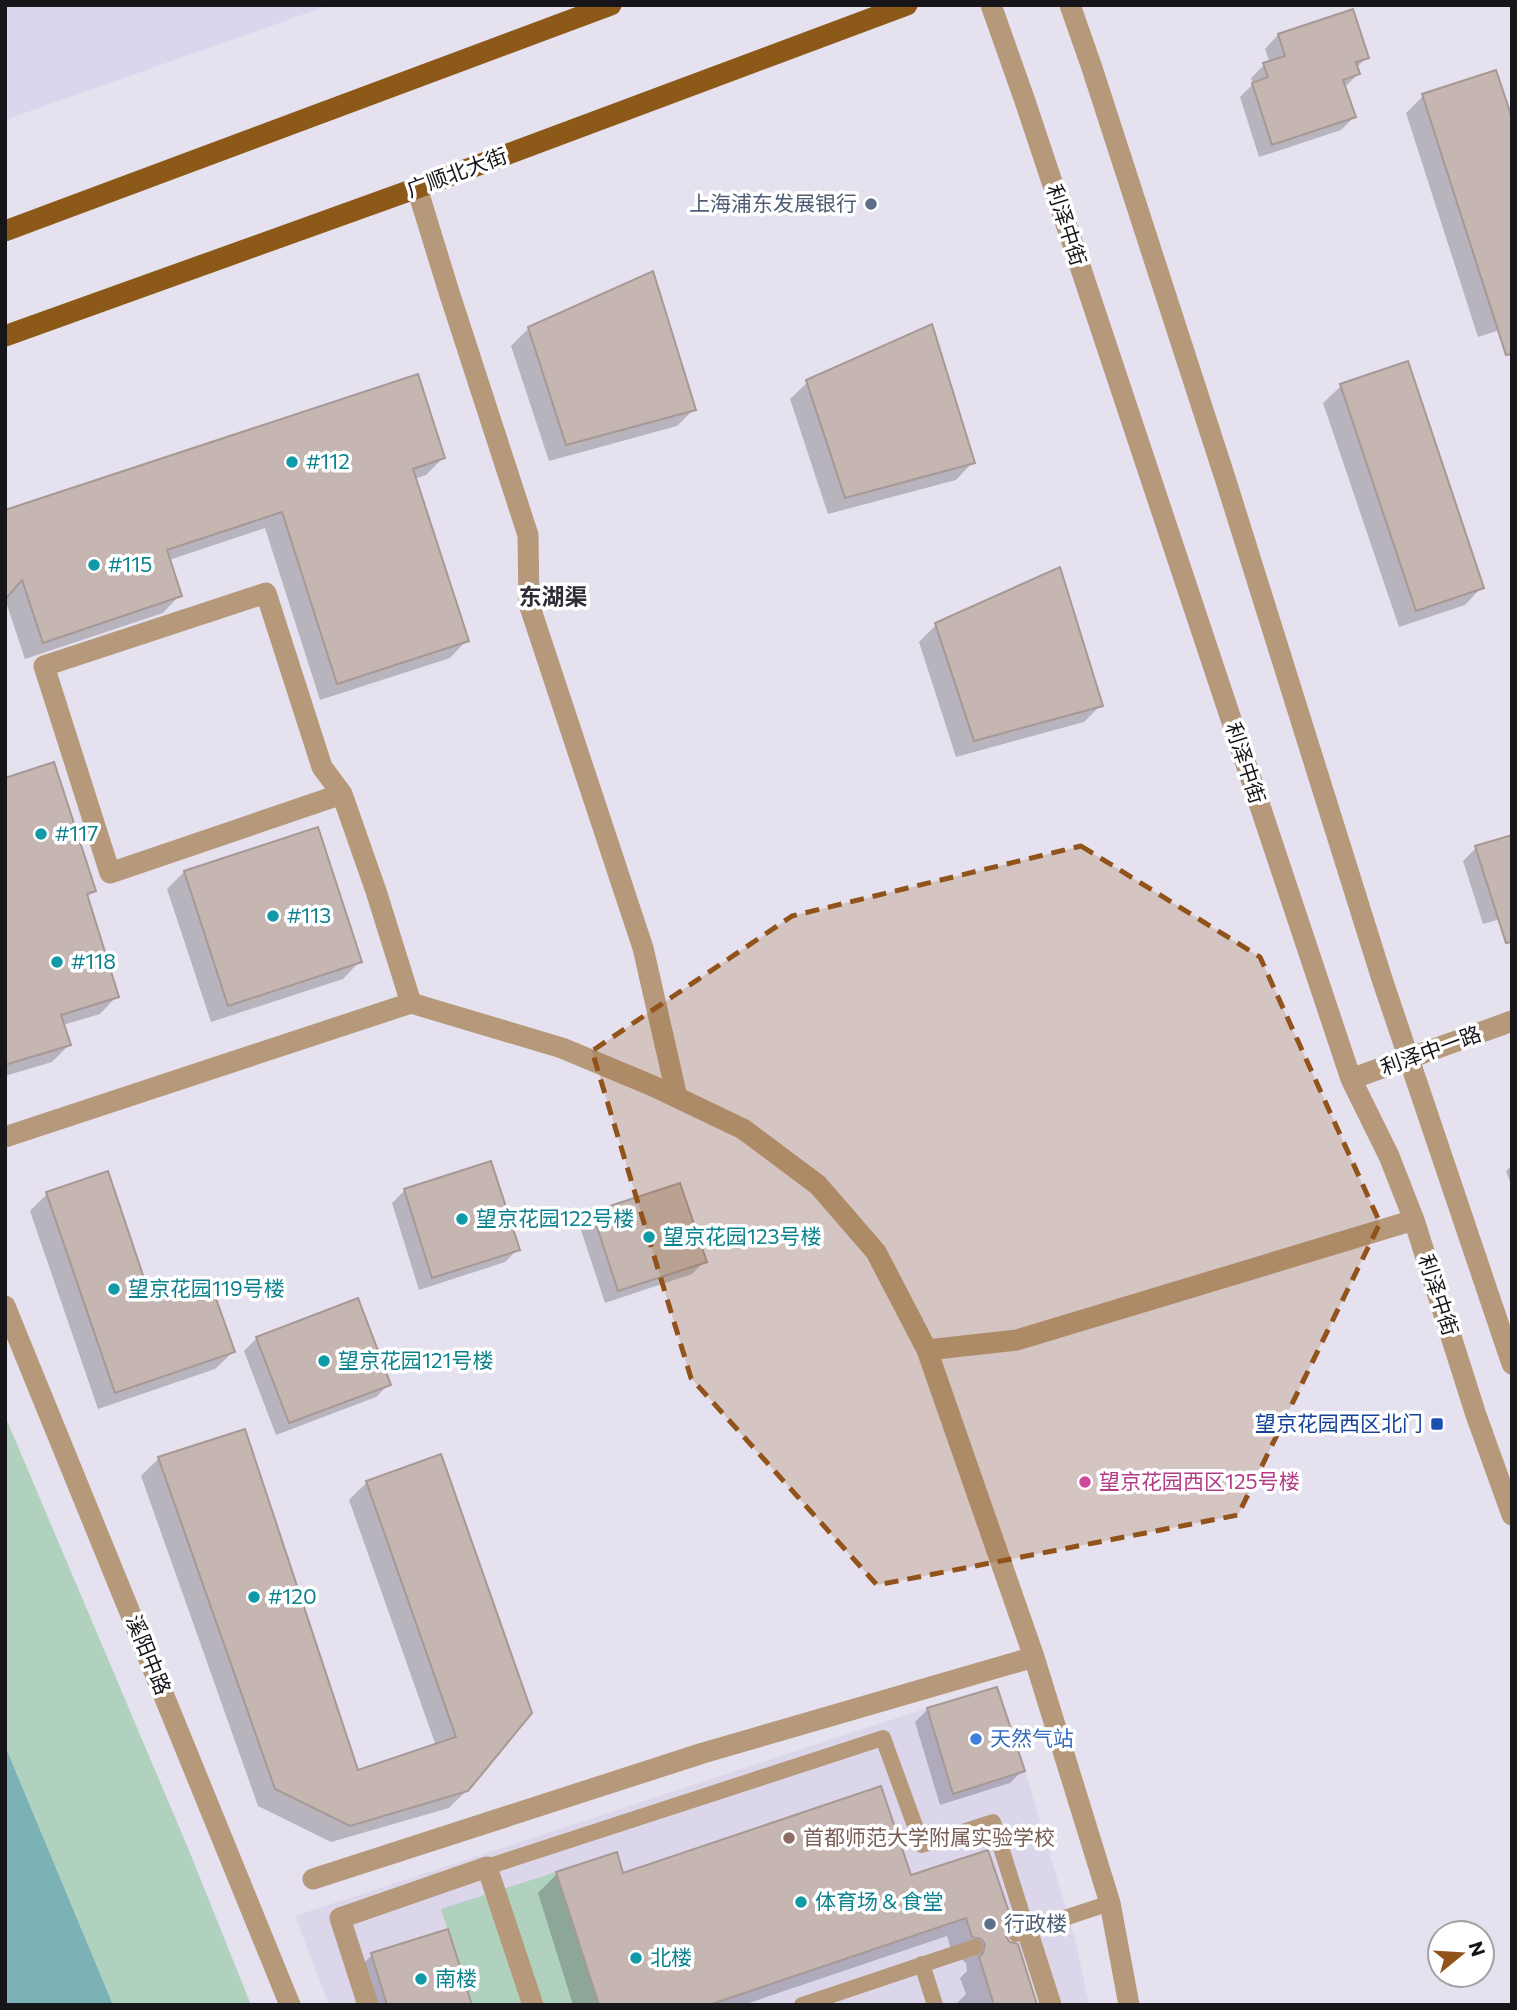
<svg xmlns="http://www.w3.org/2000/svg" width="1517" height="2010" font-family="Commissioner,'Noto Sans SC',sans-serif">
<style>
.commercial{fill:#d9d7ed}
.built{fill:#dcd6eb}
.green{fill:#afd1bd}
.water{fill:#7ab2b5}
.shadow{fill:#0003}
.building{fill:#c5b6b2;stroke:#a79895;stroke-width:2}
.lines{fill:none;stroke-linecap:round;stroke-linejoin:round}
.service{stroke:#b6997b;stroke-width:16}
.pedestrian{stroke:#b6997b;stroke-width:21}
.minor{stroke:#b6997b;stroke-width:21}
.tertiary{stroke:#b6997b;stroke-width:21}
.primary{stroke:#8c5918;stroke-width:21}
.marked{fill:#92531b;fill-opacity:0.2;stroke:#92531b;stroke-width:5;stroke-dasharray:14 9;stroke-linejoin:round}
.service-dot{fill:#5c6f8a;stroke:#fff;stroke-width:2.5}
.culture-dot{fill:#0f9aa8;stroke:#fff;stroke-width:2.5}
.transit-dot{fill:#1a4fb4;stroke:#fff;stroke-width:2.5}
.hotel-dot{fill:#d1479c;stroke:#fff;stroke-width:2.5}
.shop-dot{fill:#3f7fe0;stroke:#fff;stroke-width:2.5}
.education-dot{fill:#8d6e63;stroke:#fff;stroke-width:2.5}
.labels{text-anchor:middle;stroke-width:7;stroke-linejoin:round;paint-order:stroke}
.street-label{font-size:21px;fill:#16151a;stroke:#fff}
.service-label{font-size:21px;fill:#4e5e75;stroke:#fff;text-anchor:end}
.culture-label{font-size:21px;fill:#0d838f;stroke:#fff;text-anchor:start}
.transit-label{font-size:21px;fill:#164399;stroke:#fff;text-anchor:end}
.hotel-label{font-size:21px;fill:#b23c85;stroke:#fff;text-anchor:start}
.shop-label{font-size:21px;fill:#366cbe;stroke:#fff;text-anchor:start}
.education-label{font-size:21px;fill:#785e54;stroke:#fff;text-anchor:start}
.neighbourhood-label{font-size:23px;font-weight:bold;fill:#302c37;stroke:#fff}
</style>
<rect width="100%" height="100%" fill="#e5e1ee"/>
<path class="commercial" d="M5,5H330L5,120Z"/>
<path class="built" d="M997,1687L1025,1771L1075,1939L1089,2005H329L295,1916L927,1708Z"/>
<path class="green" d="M5,1416L188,1848L251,2005H113L8,1753L5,1746Z
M556,1872L599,2005H472L441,1909Z"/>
<path class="water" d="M5,1746L8,1753L113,2005H5Z"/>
<path class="shadow" d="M1278,35L1367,57L1356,68L1358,74L1344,88L1354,117L1341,130L1259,157L1240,97L1253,84L1251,78L1264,65L1270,63L1265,49Z
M1423,96L1512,326L1478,337L1406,113Z
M529,328L694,409L677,426L549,461L511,346Z
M808,382L973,462L956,480L828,514L790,399Z
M1341,386L1482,587L1465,605L1399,627L1323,403Z
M443,458L426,475L414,479L467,640L450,658L320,700L265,528L169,560L180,595L163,613L25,659L5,599V512Z
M936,625L1101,705L1084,722L956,757L919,642Z
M5,780L94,890L86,898L117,996L100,1014L63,1025L69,1045L52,1062L5,1076Z
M1476,848L1500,919L1483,924L1463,861Z
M184,872L360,961L343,979L211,1022L167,889Z
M1512,1165V1187L1506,1171Z
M405,1190L518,1249L505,1262L419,1290L392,1203Z
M47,1194L150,1301L233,1352L215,1369L98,1409L30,1211Z
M593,1214L705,1261L692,1274L605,1303L580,1227Z
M257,1338L389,1384L376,1397L276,1435L244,1351Z
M440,1457L467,1790L449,1808L331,1842L258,1806L141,1476L159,1458L357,1772L436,1746L349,1500L366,1483Z
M928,1709L1023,1770L1010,1783L940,1805L915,1722Z
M557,1874L910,1877L1006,1928L1004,1937L1036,2005H955L966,1994L960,1978L967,1971L966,1963L958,1956H953L947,1936L743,2005H573L538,1893Z
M372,1955L470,2005H361L351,1975Z"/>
<path class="building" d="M1353,9L1369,58L1356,62L1360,74L1343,80L1356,117L1272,145L1252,83L1268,77L1263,63L1285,56L1278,34Z
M1496,70L1512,118V354L1506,355L1422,94Z
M653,271L696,410L566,445L528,327Z
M932,324L975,463L845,498L806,380Z
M1408,361L1484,588L1416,611L1340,384Z
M418,374L445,458L413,469L469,641L337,684L282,512L167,550L182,596L43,643L22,580L5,600V510Z
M1060,567L1103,706L974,741L935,623Z
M54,762L96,891L87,894L119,997L61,1015L71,1045L5,1065V778Z
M318,827L362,962L228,1006L184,871Z
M1512,835V942L1506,943L1475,846Z
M491,1161L520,1250L432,1278L404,1189Z
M108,1171L151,1299L209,1279L235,1352L115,1393L46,1192Z
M680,1183L707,1262L618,1291L592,1212Z
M358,1298L391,1385L289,1423L256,1337Z
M245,1429L358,1770L456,1737L366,1481L441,1454L532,1713L468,1791L350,1826L275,1789L158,1457Z
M997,1687L1025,1771L953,1794L927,1708Z
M881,1786L911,1875L988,1850L1013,1924L1008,1928L1006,1937L1010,1942L1018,1944L1037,2005H994L979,1957L983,1953L985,1944L981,1939L972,1937L966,1918L709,2005H599L556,1872L617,1852L623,1873Z
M448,1929L472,2005H387L371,1953Z"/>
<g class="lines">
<path class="service" d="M487,1867L883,1738L922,1845L993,1822L1027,1930
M1016,1934L1110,1903
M922,1964L935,2005
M802,2005L975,1947"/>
<path class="pedestrian" d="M1027,1930L1051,2005
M368,2005L340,1918L487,1867L533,2005"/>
<path class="minor" d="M417,188L449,292L528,535L529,604L643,948L677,1097
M342,794L110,873L44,666L266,593L322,767L342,794L376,891L411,1003
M5,1137L411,1003L562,1048L653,1086L743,1129L818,1185L876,1252L927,1350L1034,1657L1110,1903L1129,2005
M927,1350L1017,1340L1414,1220
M313,1879L703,1753L1034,1657"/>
<path class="tertiary" d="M991,5L1025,101L1351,1079L1389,1156L1414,1220L1476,1415L1512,1515
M1070,5L1092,68L1226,481L1382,979L1512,1364
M1351,1079L1512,1021
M5,1306L290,2005"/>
<path class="primary" d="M5,231L611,5
M5,336L417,188L907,5"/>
</g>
<path class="marked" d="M1081,846L1260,957L1380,1223L1238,1515L877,1585L691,1378L592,1051L792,916Z"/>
<g class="service-dot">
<circle cx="871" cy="204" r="7"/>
<circle cx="990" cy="1924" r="7"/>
</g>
<g class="culture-dot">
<circle cx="292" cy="462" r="7"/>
<circle cx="94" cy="565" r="7"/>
<circle cx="41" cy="834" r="7"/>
<circle cx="273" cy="916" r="7"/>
<circle cx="57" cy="962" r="7"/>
<circle cx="462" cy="1219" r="7"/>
<circle cx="649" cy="1237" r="7"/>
<circle cx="114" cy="1289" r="7"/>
<circle cx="324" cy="1361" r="7"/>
<circle cx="254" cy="1597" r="7"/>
<circle cx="801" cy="1902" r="7"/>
<circle cx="636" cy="1958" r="7"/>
<circle cx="421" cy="1979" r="7"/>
</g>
<rect class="transit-dot" x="1430" y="1417" width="14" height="14" rx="3.5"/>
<circle class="hotel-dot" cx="1085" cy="1482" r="7"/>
<circle class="shop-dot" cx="976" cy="1739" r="7"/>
<circle class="education-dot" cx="789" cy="1838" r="7"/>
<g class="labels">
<g class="street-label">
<text transform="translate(457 173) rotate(-20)" y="7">广顺北大街</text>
<text transform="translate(1066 225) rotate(72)" y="7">利泽中街</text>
<text transform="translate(1245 763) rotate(72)" y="7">利泽中街</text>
<text transform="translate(1431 1051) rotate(-20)" y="7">利泽中一路</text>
<text transform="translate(1438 1295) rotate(72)" y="7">利泽中街</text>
<text transform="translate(148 1655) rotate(68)" y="7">溪阳中路</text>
</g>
<g class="service-label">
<text x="857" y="211">上海浦东发展银行</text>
<text x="1004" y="1931" text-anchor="start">行政楼</text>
</g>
<g class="culture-label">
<text x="306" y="469">#112</text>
<text x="108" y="572">#115</text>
<text x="55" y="841">#117</text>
<text x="287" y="923">#113</text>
<text x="71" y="969">#118</text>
<text x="476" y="1226">望京花园122号楼</text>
<text x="663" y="1244">望京花园123号楼</text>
<text x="128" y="1296">望京花园119号楼</text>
<text x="338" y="1368">望京花园121号楼</text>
<text x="268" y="1604">#120</text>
<text x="815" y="1909">体育场 &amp; 食堂</text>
<text x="650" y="1965">北楼</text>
<text x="435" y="1986">南楼</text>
</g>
<g class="transit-label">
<text x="1423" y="1431">望京花园西区北门</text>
</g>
<g class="hotel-label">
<text x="1099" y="1489">望京花园西区125号楼</text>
</g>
<g class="shop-label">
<text x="990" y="1746">天然气站</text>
</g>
<g class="education-label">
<text x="803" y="1845">首都师范大学附属实验学校</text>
</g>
<g class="neighbourhood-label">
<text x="553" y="605">东湖渠</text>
</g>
</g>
<rect width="1517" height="2010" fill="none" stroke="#16151a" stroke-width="14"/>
<g transform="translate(1461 1954) rotate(72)"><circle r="33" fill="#ffffff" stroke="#a2a1a3" stroke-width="2"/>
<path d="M0-5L12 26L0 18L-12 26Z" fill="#92531b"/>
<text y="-10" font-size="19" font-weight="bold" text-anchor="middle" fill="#16151a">N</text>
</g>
</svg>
